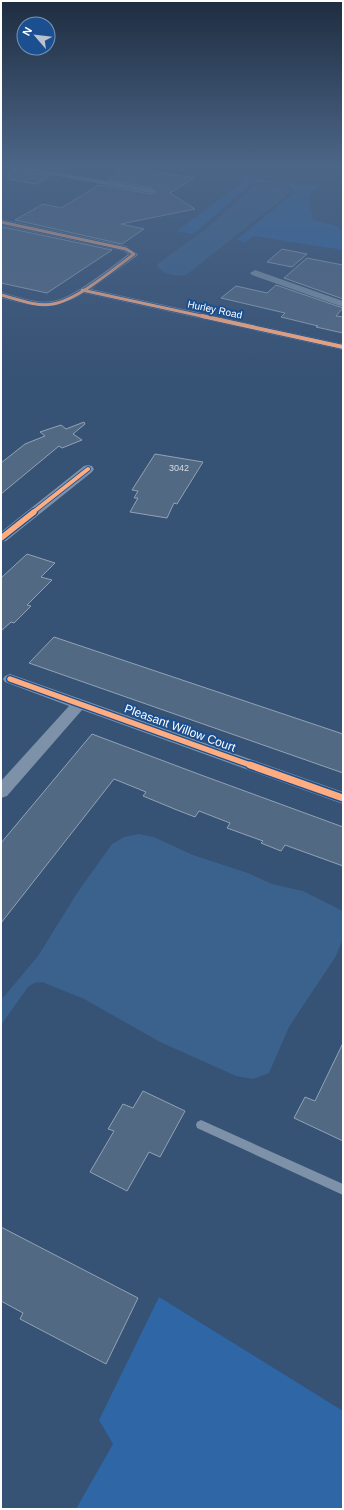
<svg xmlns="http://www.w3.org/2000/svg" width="344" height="1510" font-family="Helvetica,sans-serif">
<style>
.green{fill:#2f66a5}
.water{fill:#3b618d}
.building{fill:#526984;stroke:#92a2b6}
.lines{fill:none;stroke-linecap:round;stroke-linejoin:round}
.lane{fill:#7d92a8;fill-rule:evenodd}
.street{fill:#7d92a8;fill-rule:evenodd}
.cycleway-far3-casing{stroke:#1b4f8f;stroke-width:4.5}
.cycleway-far2-casing{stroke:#1b4f8f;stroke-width:5.5}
.cycleway-far1-casing{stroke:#1b4f8f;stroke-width:8}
.cycleway-casing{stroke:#1b4f8f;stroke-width:10}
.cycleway-far3{stroke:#ffac80;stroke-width:3}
.cycleway-far2{stroke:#ffac80;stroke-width:4}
.cycleway-far1{stroke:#ffac80;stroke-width:5.5}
.cycleway{stroke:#ffac80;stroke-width:7}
.labels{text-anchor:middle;stroke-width:4;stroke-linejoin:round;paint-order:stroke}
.far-number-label{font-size:9px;fill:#d4dae0}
.far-street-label{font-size:10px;fill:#fff;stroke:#1b4f8f}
.street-label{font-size:12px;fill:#fff;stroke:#1b4f8f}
</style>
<rect width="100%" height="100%" fill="#365274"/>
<path class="green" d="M248,178L299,185H320L308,195L313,220L334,225L343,231V250L254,236L245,242L236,240L295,192L290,187L266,182L251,184L195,233L191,234L177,231Z
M159,1297L343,1411V1509H76L113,1444L99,1420Z"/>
<path class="water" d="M266,184L288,188L291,192L186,275C174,276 164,275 156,265L203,231L255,185Z
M139,834L154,837L193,855L248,873L272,884L303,891L343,911V938L336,956L289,1027L269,1073L253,1079L236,1076L160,1042L84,999L42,982L34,983L28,987L1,1025V1000L38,956L77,893L112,844L124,837Z"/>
<path class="building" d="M24,165H71L60,171Z
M128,168L194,178L170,193L195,209L121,224L144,229L122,244L15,220L43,204L61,208L99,185L151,194L156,192L151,188L108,180Z
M9,169L50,176L36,184L8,179Z
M3,227L112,250L47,293L1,283V228Z
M282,249L307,254L292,267L267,262Z
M307,258L343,265V299L284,278Z
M276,285L343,308L336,316L343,317V333L316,327L318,326L281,317L285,313L221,298L236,286L267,293Z
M84,422L85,424L73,434L82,440L62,448L59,446L1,494V463L25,444L45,436L40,432L61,425L66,429Z
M155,454L203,462L177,504L174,503L167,518L130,512L138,498H134L138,491L132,490Z
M27,554L55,563L41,577L52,580L27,605L31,606L14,623L11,622L1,631V578Z
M54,637L343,734V773L29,663Z
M92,734L201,775L343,827V866L285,845L281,851L261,843L263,841L227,828L230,823L199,811L195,817L177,810L143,796L146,792L114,779L1,923V843Z
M343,1043V1141L294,1118L305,1097L315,1101Z
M143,1091L185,1111L160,1157L149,1152L127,1191L90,1172L114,1131L108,1129L123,1104L133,1108Z
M1,1227L138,1298L106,1364L20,1319L23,1313L1,1301Z"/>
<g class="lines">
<path class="lane" d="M201,1120L343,1184V1195L197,1128L196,1125L197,1122Z"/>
<path class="street" d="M5,165H18L151,189L155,191L151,193L8,167Z
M1,219L126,246L138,254L137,256L91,289L343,344V350L84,293C51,313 37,307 1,298V292C17,296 35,304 53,301C73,298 111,267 128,254L123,251L1,225Z
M255,270L343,301V307L252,275L250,273Z
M88,465L92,466L94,469L92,472L6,541L1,542V532L84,466Z
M10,674L343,792V804L82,710L7,796L1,798V781L69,706L5,682L3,679L5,676Z"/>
<defs>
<path id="cycleway-far3" d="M1,222L126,249L134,254C114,269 77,300 53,304C36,307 17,299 1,295
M82,290L206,317"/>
<path id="cycleway-far2" d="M202,316L343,347
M32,513L88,469"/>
<path id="cycleway-far1" d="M1,538L34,512
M10,679L253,766"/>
<path id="cycleway" d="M250,765L343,798"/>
</defs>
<use href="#cycleway-far3" class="cycleway-far3-casing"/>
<use href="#cycleway-far2" class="cycleway-far2-casing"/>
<use href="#cycleway-far1" class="cycleway-far1-casing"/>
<use href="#cycleway" class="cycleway-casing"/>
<use href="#cycleway-far3" class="cycleway-far3"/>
<use href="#cycleway-far2" class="cycleway-far2"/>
<use href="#cycleway-far1" class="cycleway-far1"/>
<use href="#cycleway" class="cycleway"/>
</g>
<linearGradient id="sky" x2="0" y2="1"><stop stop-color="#1e2d40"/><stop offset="0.44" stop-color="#4c6688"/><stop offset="1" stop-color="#4c6688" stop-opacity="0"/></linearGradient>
<rect width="344" height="376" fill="url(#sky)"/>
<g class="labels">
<g class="far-number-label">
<text x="179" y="471">3042</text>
</g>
<g class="far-street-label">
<text transform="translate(215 309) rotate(12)" y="4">Hurley Road</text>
</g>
<g class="street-label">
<text transform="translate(180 728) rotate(20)" y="4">Pleasant Willow Court</text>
</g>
</g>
<rect width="344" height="1510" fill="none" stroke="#ffffff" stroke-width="4"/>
<g transform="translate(36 36) rotate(298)"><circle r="19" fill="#1b4f8f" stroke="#7695bc"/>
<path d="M0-3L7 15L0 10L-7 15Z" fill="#b9c2ce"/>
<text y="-6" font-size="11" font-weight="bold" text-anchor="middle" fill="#ffffff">N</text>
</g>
</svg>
